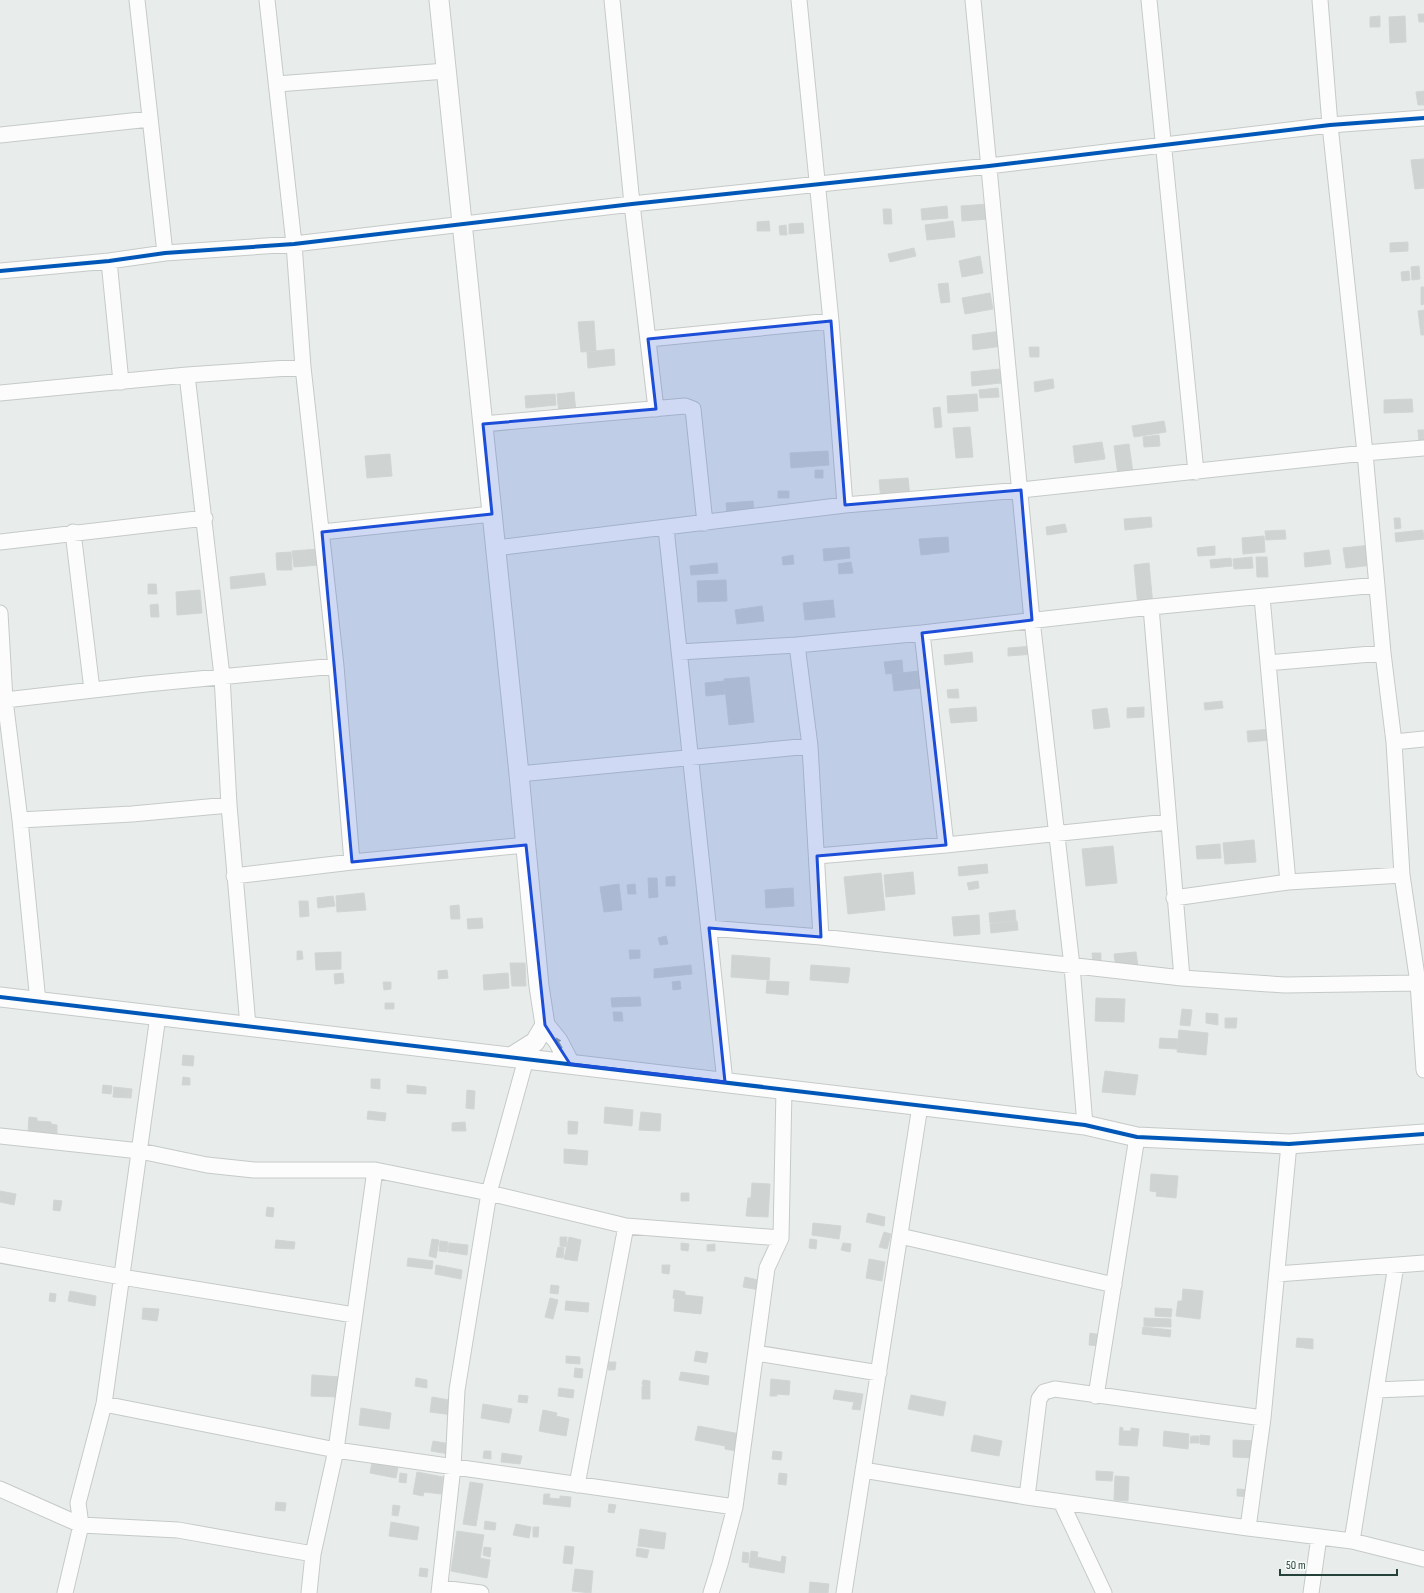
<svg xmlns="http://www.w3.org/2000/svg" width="1424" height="1593" font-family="'Sofia Sans Condensed',sans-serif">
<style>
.building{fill:#cfd4d2;stroke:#d1d6d4}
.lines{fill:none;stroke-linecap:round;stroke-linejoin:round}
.minor-casing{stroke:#c5cac8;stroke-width:17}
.tertiary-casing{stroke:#c5cac8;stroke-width:21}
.minor{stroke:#fcfcfc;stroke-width:15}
.tertiary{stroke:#fcfcfc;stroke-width:19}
.cycleway-casing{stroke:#f7fbf9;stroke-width:6}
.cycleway{stroke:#0057b8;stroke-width:4}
.oneway{fill:#909f9b}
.marked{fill:#1d4ed8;fill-opacity:0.2;stroke:#1d4ed8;stroke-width:3;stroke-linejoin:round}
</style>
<rect width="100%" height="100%" fill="#e8edeb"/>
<path class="building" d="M1418,14H1424V22H1419Z
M1380,16V27H1370V17Z
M1405,16L1406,42L1390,43L1389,17Z
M1424,91V105H1418L1416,92Z
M1424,159V188L1415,189L1411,160Z
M988,204L989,219L962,221L961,206Z
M947,206L948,218L922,220L921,209Z
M883,209H891L892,224H884Z
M769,221L770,231H757V222Z
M953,221L955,237L927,240L925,225Z
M803,223L804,233L789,234V224Z
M786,225L787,235H780L779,226Z
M1408,242V251L1390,252V243Z
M914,248L916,256L890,262L888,254Z
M980,256L983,273L962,277L959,261Z
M1419,266L1420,279L1412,280L1411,267Z
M1409,271L1410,280L1402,281L1401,272Z
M948,283L950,302L941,303L938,284Z
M1421,287H1424V304L1421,305Z
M990,293L993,309L965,314L962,298Z
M1424,310V335H1421L1418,311Z
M594,321L596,351L581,352L578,322Z
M1001,331L1003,346L973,350L972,335Z
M1029,347H1039V357H1030Z
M614,349L615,365L588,368L587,352Z
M1000,369L1001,383L972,386L971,372Z
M1053,379L1054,388L1035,392L1034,382Z
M998,388L999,397L980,398L979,390Z
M574,392L576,412L559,414L557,394Z
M555,394L556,405L526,408L525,396Z
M977,394L978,411L948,413L947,396Z
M1412,399L1413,412L1384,413V400Z
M940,407L942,427L935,428L933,408Z
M1164,421L1166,432L1134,437L1132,426Z
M970,427L973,457L956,458L953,428Z
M1418,430H1424V442H1419Z
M1159,435L1160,446L1144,447L1143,437Z
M1102,442L1105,459L1075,463L1073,446Z
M1129,444L1133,473L1118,475L1114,446Z
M828,451L829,465L791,468L790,453Z
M390,454L392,476L367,478L365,456Z
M815,470H823V478H815Z
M908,478L910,497L881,500L879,480Z
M778,491H789V498H778Z
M753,501L754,514L727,516L726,503Z
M1151,517L1152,527L1125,530L1124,519Z
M1394,518H1400L1401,528L1395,529Z
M1065,524L1067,532L1047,535L1046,527Z
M1285,530L1286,539L1266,540L1265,531Z
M1423,530L1424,539L1396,542L1395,533Z
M1264,536L1265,552L1243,554L1242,538Z
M948,537L949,552L921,555L919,539Z
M1371,545L1374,565L1346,568L1343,548Z
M1215,546V555L1198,556L1197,548Z
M849,547L850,558L824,561L823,549Z
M319,549L320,565L294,567L292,551Z
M1329,550L1331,564L1305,567L1304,553Z
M291,552L292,570H277L276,553Z
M793,555L794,564L783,565L782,557Z
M1252,557L1253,568L1234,569L1233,559Z
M1256,557H1267L1268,577H1257Z
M1231,558L1232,566L1211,568L1210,560Z
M851,562L853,573L839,574L838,564Z
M717,563L718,573L691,575L690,566Z
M1149,563L1153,606L1138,607L1134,565Z
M264,573L266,585L231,589L230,577Z
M726,580L727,601L698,602L697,581Z
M148,584H156L157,594H148Z
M200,590L202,613L177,615L176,592Z
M833,600L835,617L805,620L803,603Z
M158,604L159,617H151L150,605Z
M762,606L764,621L737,624L735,610Z
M1033,646L1034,654L1008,656V648Z
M972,652L973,662L945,665L944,655Z
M902,660L903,672L886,674L884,662Z
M919,671L921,688L894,691L892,674Z
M749,677L754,722L729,725L724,679Z
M724,681L725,694L706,696L705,683Z
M958,689L959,698H948L947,690Z
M1222,701L1223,708L1205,710L1204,703Z
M976,707L977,721L951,723L949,709Z
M1144,707V717L1127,718V708Z
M1107,708L1110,727L1094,729L1092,710Z
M1272,729L1273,740L1248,742L1247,731Z
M1254,840L1256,862L1225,864L1223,843Z
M1220,844L1221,858L1197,859L1196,846Z
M1113,846L1117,883L1086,886L1082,849Z
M987,864L988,873L959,876L958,867Z
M913,872L915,894L886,897L884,875Z
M881,873L885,910L848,914L844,877Z
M675,876V886H666V877Z
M648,878H657L658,897L649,898Z
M978,881L979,888L969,890L967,883Z
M619,884L622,910L604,912L600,887Z
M635,884L636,894H628L627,885Z
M793,888L794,906L766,908L765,890Z
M364,893L366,910L337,912L336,896Z
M333,896L335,906L318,908L317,898Z
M299,901H308L309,916L300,917Z
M459,905L460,919H451L450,906Z
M1015,910L1016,921L990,923L989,913Z
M979,915L980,934L954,936L952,917Z
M482,918L483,928L468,929L467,919Z
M1017,921L1018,930L991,933L990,924Z
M666,936L668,944L660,945L658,938Z
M629,950H640V958L630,959Z
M297,951H302L303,959L297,960Z
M341,952V969L316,970L315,953Z
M1136,952L1138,967L1116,969L1114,954Z
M1092,953H1101V965H1093Z
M732,955L770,958L769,980L731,977Z
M510,963H525L526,986H512Z
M691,965L692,974L654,978V969Z
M811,965L850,968L848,983L810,980Z
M447,970L448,978L438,979V971Z
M343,973L344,983L335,984L334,974Z
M508,973L509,988L484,990L483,975Z
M680,981L681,989L673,990L672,982Z
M767,981L789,982L788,995L766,993Z
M383,982H391V989L384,990Z
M640,997L641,1006L612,1007L611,998Z
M1096,998L1125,999L1124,1022L1095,1021Z
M385,1003H394V1009H385Z
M1182,1009L1192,1010L1190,1026L1180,1025Z
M613,1012H622L623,1021H614Z
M1206,1013L1218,1014V1025L1206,1023Z
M1225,1018H1237L1236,1028H1225Z
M1179,1030L1208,1033L1206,1055L1177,1052Z
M1160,1038L1178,1039L1177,1049L1159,1048Z
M183,1055L194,1056L193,1066L182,1065Z
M1105,1071L1138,1075L1135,1095L1102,1092Z
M183,1077L190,1078V1085H182Z
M371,1079H380V1089L371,1088Z
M103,1085L112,1086L111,1094L102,1093Z
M407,1085L426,1087V1094L407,1093Z
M114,1087L132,1089L131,1098L113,1097Z
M467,1090L475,1091L474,1109L466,1108Z
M605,1107L633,1110L632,1126L604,1123Z
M368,1111L386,1113L385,1121L367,1119Z
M641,1112L661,1114L660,1131L639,1130Z
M29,1117L37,1118V1121L51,1122V1124L57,1125V1134L28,1132Z
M568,1121L578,1122L577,1134H568Z
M465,1122L466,1131H452V1123Z
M564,1149L588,1151L587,1165L564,1163Z
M1151,1174L1178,1176L1176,1198L1156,1196L1157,1192L1150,1191Z
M752,1183L770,1184L768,1217L746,1216L748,1198H751Z
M0,1191L16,1194L14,1205L0,1202Z
M681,1193H689V1201H681Z
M54,1200L62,1201L60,1211L53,1210Z
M267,1207L274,1208L273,1217L266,1216Z
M868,1213L885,1217L884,1226L866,1222Z
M813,1223L841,1226L839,1239L812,1235Z
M884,1232L891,1234L887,1249L879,1247Z
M560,1237H567L566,1247L560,1246Z
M569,1237L581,1240L577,1261L564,1259Z
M432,1239L439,1240L436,1258L429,1256Z
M810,1239L817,1240L816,1249L809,1248Z
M276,1240L295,1242L294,1249L275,1248Z
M440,1241L448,1242L447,1252L439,1251Z
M449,1243L468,1245L467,1255L448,1252Z
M681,1243L689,1244L688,1251L681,1250Z
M843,1243L851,1244L850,1252L841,1250Z
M715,1244V1251H707V1245Z
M558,1247L564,1248L563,1258L556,1257Z
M408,1258L433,1261L432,1269L407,1266Z
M869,1259L885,1262L882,1281L866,1278Z
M436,1265L462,1270L461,1279L435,1274Z
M662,1265H670L669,1274L662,1273Z
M745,1277L762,1281L760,1290L743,1287Z
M551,1285L559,1286L558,1294L550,1293Z
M1183,1289L1203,1291L1200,1319L1176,1316L1178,1301H1182Z
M674,1290L685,1292V1295L703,1297L701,1314L674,1311L675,1299L673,1298Z
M70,1291L96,1296L95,1306L68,1301Z
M50,1293L56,1294L55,1302L49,1301Z
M550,1298L558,1300L553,1319L545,1317Z
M566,1301L589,1303L588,1312L565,1310Z
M143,1308L159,1309L157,1321L142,1319Z
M1155,1308L1172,1309L1171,1317L1155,1316Z
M1144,1318L1171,1319V1327L1144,1326Z
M1143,1327L1171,1330L1170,1337L1142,1334Z
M1090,1333L1102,1335L1101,1346L1089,1345Z
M1297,1338L1313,1339V1349L1296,1347Z
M696,1351L708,1353L706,1363L694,1361Z
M566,1356L580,1357V1364L566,1363Z
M609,1362H616L615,1370H608Z
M575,1368L583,1369L582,1378L574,1377Z
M681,1372L709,1376L708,1385L679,1380Z
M312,1375L340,1377L339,1397L311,1396Z
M416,1378L427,1380V1388L415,1386Z
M771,1379L790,1381L789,1395L777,1394V1396H770Z
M643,1380L650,1381V1399H642V1386H644L642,1384Z
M559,1388L574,1390L573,1398L558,1396Z
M835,1390L863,1394L860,1410L852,1409L854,1402L833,1399Z
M519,1395L528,1396L527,1403L518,1402Z
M911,1395L946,1402L943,1416L908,1409Z
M432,1397L455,1401L453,1415L430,1412Z
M483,1404L512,1409L509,1423L481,1418Z
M361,1408L391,1413L389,1429L359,1425Z
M543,1410L557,1413L556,1416L569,1419L566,1436L539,1431Z
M698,1426L740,1434L736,1451L725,1449V1446L695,1440Z
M1120,1427L1123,1428V1431H1131V1428L1139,1429L1137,1446L1119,1445Z
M1164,1431L1189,1434L1188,1449L1163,1446Z
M974,1435L1002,1441L999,1456L971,1451Z
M1200,1435L1210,1436L1209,1445L1200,1444Z
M1191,1436H1199V1443H1190Z
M1233,1440L1257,1441V1458L1233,1457Z
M433,1441L451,1444L449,1454L431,1451Z
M484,1451H491V1459L483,1458Z
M773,1451L782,1452L781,1460L772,1459Z
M502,1453L522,1456L520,1464L501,1462Z
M372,1463L398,1467L396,1478L370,1473Z
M1096,1471L1113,1472L1112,1481L1096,1480Z
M417,1472L443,1477L441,1494L424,1492L423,1496L413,1494Z
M400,1473L407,1474L406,1483L399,1482Z
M779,1473L787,1474L786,1485L778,1484Z
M1115,1476L1129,1477L1128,1501L1114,1500Z
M470,1482L483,1484L476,1526L463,1524Z
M1237,1489L1252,1490L1251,1497L1237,1496Z
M544,1494H550L549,1498L560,1499V1496L571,1497L570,1507L543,1504Z
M276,1502L286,1503L285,1511L275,1510Z
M609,1504L616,1505L614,1513L608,1512Z
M393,1505L400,1506L398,1516L392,1515Z
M485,1521L496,1523L495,1530L484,1529Z
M391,1522L419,1527L417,1540L389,1536Z
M516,1524L531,1527L529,1538L513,1535Z
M533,1527H539L538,1537H533Z
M640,1529L666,1533L664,1549L638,1546Z
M457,1531L484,1535L480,1558L490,1560L487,1578L451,1571Z
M565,1546L574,1547L572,1564L563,1563Z
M484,1547L491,1548L490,1557L483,1555Z
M637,1548L649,1550L647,1558L636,1556Z
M751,1551L758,1552L757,1557L781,1562L782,1556L786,1557L784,1573L749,1567Z
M743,1552L749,1553L748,1563L742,1562Z
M420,1568L428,1569L427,1577L419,1576Z
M575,1569L593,1571L591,1593L572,1591Z
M810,1582L829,1584L828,1593H809Z"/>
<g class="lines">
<defs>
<path id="minor" d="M137,0L165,253
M267,0L294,244L303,367L336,666L352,862
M612,0L632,204L656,409
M799,0L831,321L845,505
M973,0L1032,620L1072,966L1085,1125
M1149,0L1196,472
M1320,0L1330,125L1365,453L1383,653L1394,742L1402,875L1418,983L1424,1070
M277,84L446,71
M0,135L150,119
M109,261L121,382
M0,271L109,261L165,253L294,244L632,204L989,166L1330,125L1424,118
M648,339L831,321
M187,375L222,676L229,805L248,1026
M0,393L187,375L303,367
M483,424L685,406L693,409L705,523
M666,528L725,1082
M73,532L92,690
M322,532L492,514
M0,542L205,518
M496,548L845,505L1021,490L1365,453L1424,448
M1262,597L1288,882
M1151,607L1182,978
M0,613L5,700L20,820L38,1002
M922,633L946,845
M797,645L810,746L821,937
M679,652L797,645L922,633L1151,607L1377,585
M1268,663L1383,653
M5,700L146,684L336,666
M1394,742L1424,739
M519,774L810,746
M20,820L132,814L229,805
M817,856L946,845L1168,822
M234,876L352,862L526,845
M1174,898L1288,882L1402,875
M709,928L821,937L1182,978L1285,985L1418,983
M0,1136L140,1151L207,1165L254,1170H375L489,1193L626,1226L781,1238
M900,1236L1114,1285
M0,1255L122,1277L354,1315
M1277,1274L1424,1263
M756,1353L879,1373
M1376,1390L1424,1388
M1096,1396L1137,1137
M104,1404L336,1450L735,1507L720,1564L711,1593
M863,1470L1027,1497L1248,1528L1352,1541L1424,1559
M577,1485L626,1226
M0,1489L81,1525L78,1503L104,1404L158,1016
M1027,1497L1039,1399L1044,1392L1055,1389L1263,1418
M1061,1502L1104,1593
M735,1507L767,1268L781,1238L784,1089
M1248,1528L1263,1418L1289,1144
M1352,1541L1396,1265
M441,1588L481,1593
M65,1593L81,1525L178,1530L313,1554
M309,1593L313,1554L336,1450L375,1170
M439,1593L453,1467L457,1390L489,1193L526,1059
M844,1593L920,1106
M1311,1593L1319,1537"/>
<path id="tertiary" d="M439,0L519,774L539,986L545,1025L558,1041L570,1064
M0,997L1085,1125L1137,1137L1289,1144L1424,1134
M511,1057L535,1042L545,1025"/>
</defs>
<use href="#minor" class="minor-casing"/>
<use href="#tertiary" class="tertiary-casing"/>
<use href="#minor" class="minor"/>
<use href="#tertiary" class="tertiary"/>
<defs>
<path id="cycleway" d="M0,271L109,261L165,253L294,244L632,204L989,166L1330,125L1424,118
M0,997L1085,1125L1137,1137L1289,1144L1424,1134"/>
</defs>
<use href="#cycleway" class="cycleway-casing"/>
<use href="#cycleway" class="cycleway"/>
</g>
<defs><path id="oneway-solid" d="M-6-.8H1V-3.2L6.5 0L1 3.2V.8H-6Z"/></defs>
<use class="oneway" href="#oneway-solid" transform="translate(559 1043) rotate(-120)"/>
<path class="marked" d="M831,321L845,505L1021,490L1032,620L922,633L946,845L817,856L821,937L709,928L725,1082L570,1064L545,1025L526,845L352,862L322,532L492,514L483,424L656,409L648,339Z"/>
<path d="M1280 1569v6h117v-6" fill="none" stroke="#24423a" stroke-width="2"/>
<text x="1286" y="1569" font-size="12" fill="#24423a" stroke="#f7fbf9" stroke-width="3" paint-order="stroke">50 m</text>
</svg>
